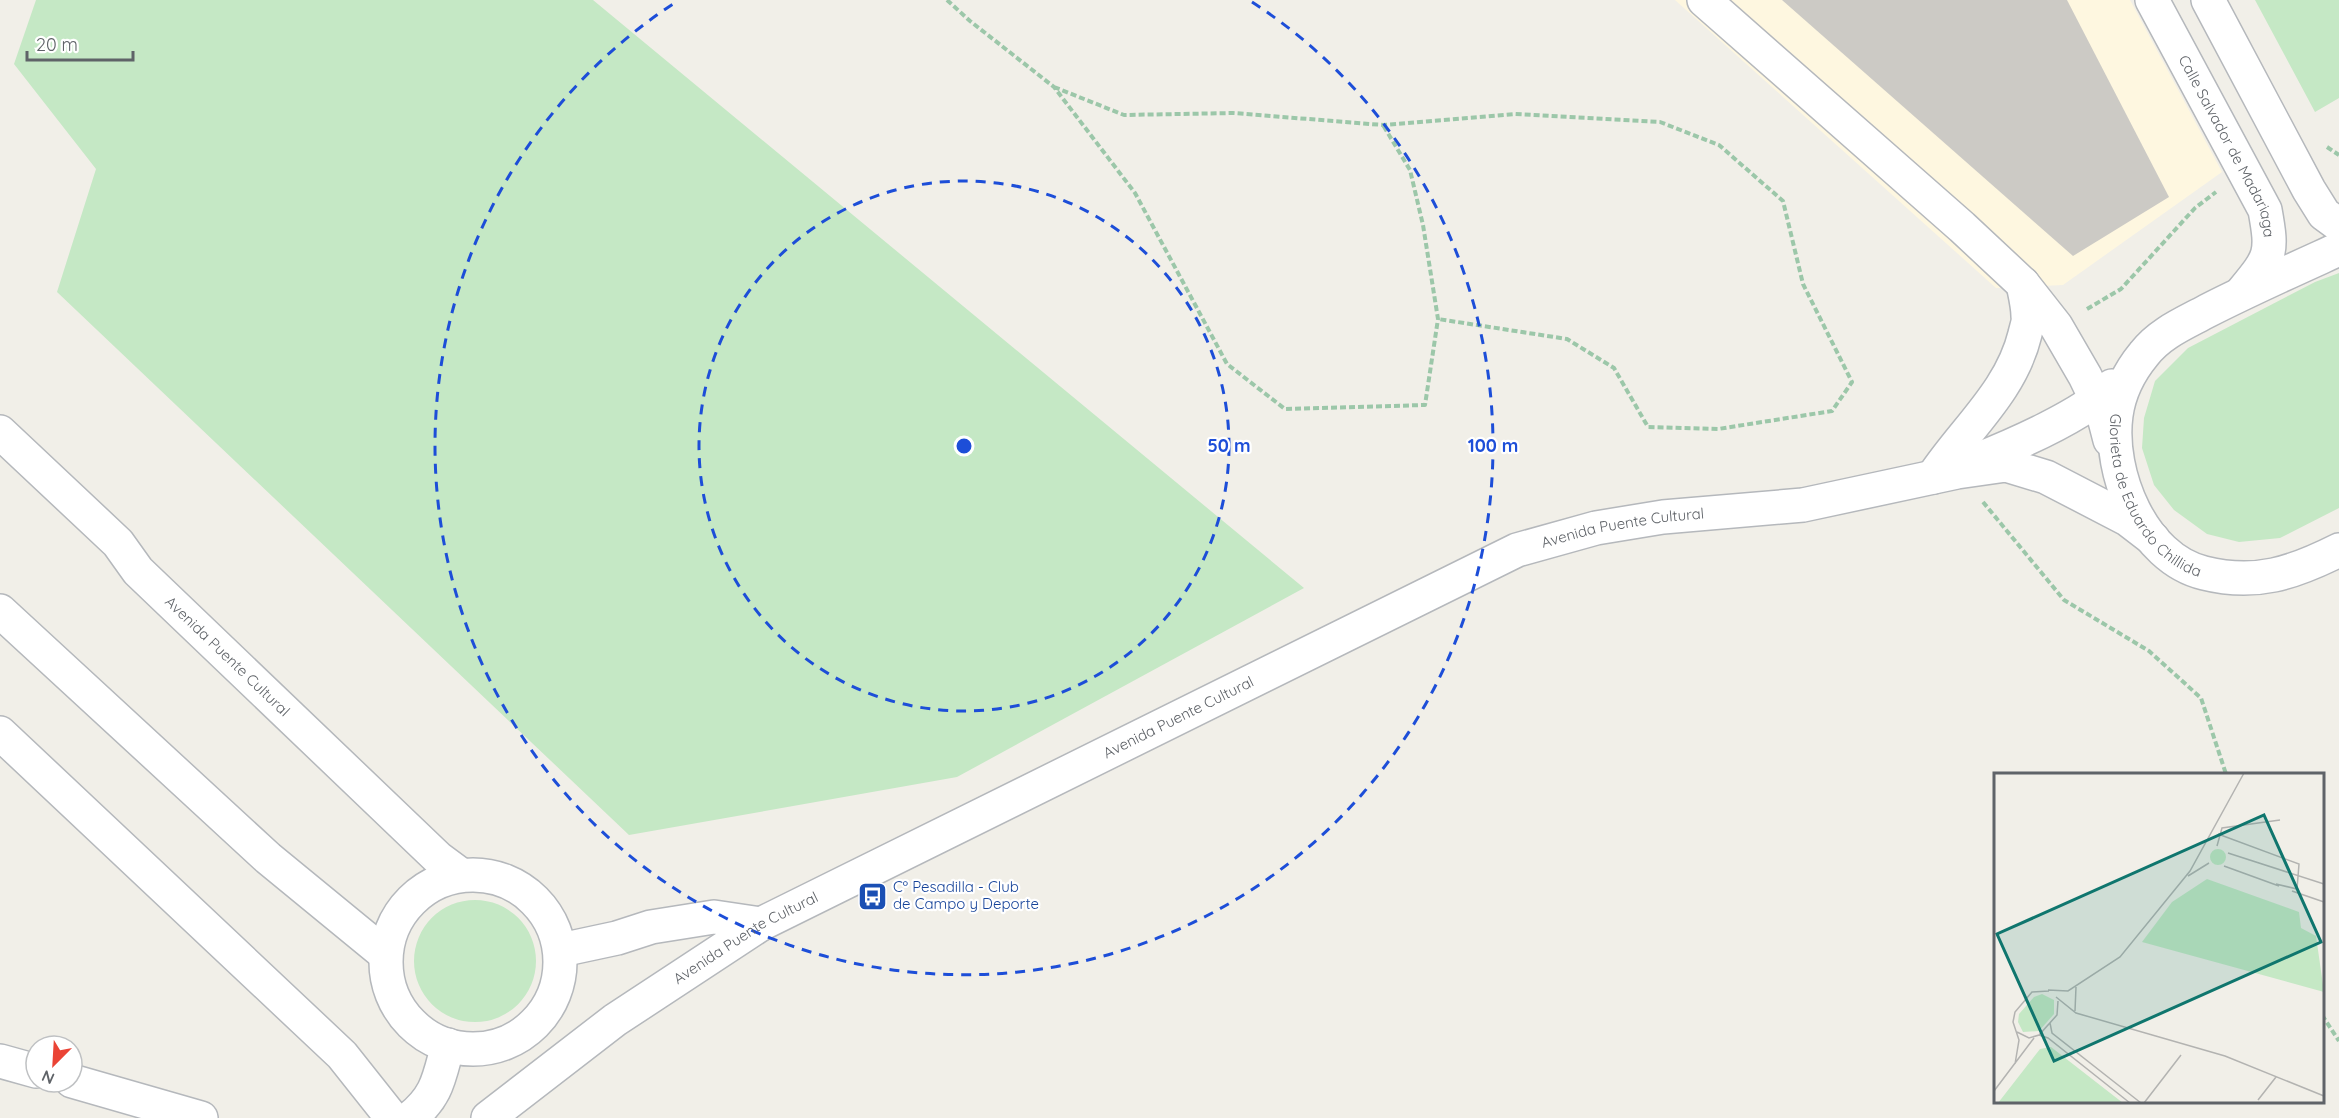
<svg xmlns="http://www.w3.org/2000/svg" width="2339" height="1118" font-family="Quicksand,sans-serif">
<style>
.commercial{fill:#fef7e0}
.green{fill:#c5e8c5}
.building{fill:#cccac5}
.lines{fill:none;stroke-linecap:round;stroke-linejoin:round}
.minor-casing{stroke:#b5b8bc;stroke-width:36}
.path{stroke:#9cc7a9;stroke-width:4;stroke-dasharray:6 3;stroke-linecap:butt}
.minor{stroke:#fff;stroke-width:33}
.ring{fill:none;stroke:#1d4ed8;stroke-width:3;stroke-dasharray:10 8}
.labels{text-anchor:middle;stroke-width:4.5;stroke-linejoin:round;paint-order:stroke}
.street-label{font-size:15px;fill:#5f6368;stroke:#fff}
.transit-label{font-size:15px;fill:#164399;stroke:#fff;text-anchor:start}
.inset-road{fill:none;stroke:#b3b3b1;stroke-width:1.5}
.view{fill:#0f766e;fill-opacity:0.15;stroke:#0f766e;stroke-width:3}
.inset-edge{fill:none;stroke:#5f6368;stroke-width:3}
.centre{fill:#1d4ed8;stroke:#fff;stroke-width:3}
.ring-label{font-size:18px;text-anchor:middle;font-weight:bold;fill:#1d4ed8;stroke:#fff;stroke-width:4.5;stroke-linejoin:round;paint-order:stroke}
</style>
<rect width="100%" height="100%" fill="#f1efe8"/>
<path class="commercial" d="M1675,0H2130L2222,172L2063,285L1996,288Z"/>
<path class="green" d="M36,0H593L1304,588L957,777L629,835L57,292L96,169L14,64Z
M2255,0H2339V98L2315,112Z
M2339,273V508L2280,538L2239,542L2207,534L2174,510L2154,485L2142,448L2144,418L2155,381L2188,348L2315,282Z
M414 961a61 61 0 1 1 122 0a61 61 0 1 1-122 0Z"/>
<path class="building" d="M1782,0H2067L2169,197L2073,256Z"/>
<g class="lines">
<defs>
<g id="minor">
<path d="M1704,0L1962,227L2023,284L2056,326L2085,376L2103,413L2110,440"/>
<path id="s1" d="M2152,0L2265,210C2273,254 2271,257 2243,291"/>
<path d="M2208,0L2309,190L2324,214L2339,225"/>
<path id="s2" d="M2339,249C2295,269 2250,289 2207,311C2185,323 2160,333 2144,354C2130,371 2119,393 2116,415C2108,473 2142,558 2204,573C2256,586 2293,573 2339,550"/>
<path id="s3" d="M0,432L118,543L138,571L438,858L461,875"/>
<path d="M1974,461C2012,446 2084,415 2112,386"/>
<path d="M1933,477C1964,430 2011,392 2025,334C2026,329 2029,322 2028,316C2028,306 2025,294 2023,284"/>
<path d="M0,611L268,858L385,954"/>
<path d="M0,733L342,1055L392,1118"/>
<circle cx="473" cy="962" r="87"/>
<path d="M561,950L617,938L651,927L714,917L761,924"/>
<path d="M0,1061L36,1071"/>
<path d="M72,1081L201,1118"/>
<path d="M410,1118C438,1096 439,1077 448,1045"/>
<path id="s4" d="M488,1118L615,1020L761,924L1517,550L1596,528L1663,517L1803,505L1957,472L2006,465L2046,477L2127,519L2153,539"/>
</g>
</defs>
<use href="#minor" class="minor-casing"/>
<path class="path" d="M947,0L970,21L1054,87L1135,193L1227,364L1285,409L1425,405L1438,319L1423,225L1410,170L1383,125
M1054,87L1124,115L1233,113L1383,125L1515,114L1660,122L1719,145L1783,201L1803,284L1852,382L1832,411L1718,429L1648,427L1614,368L1567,339L1438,319
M2327,147L2339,155
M2087,309L2121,289L2195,208L2216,192
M1983,502L2064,600L2149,651L2201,698L2226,774
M2322,1015L2339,1041"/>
<use href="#minor" class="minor"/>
</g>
<g class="ring">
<circle cx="964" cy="446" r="265"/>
<path d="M1252 2A529 529 0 1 1 676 2"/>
</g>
<defs>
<symbol id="bus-square" viewBox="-11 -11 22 22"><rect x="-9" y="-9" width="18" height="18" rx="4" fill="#1a4fb4" stroke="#fff"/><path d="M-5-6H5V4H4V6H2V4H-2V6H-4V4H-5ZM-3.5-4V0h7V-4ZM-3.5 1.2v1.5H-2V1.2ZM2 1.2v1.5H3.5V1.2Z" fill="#fff"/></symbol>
</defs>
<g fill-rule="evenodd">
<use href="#bus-square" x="856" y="880" width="33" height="33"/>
</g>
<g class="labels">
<g class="street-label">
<text dy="5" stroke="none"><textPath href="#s1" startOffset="165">Calle Salvador de Madariaga</textPath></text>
<text dy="5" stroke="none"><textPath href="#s2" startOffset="386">Glorieta de Eduardo Chillida</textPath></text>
<text dy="5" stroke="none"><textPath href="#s4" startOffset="1287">Avenida Puente Cultural</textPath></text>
<text dy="5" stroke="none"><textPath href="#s3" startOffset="320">Avenida Puente Cultural</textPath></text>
<text dy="5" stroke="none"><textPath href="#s4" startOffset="801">Avenida Puente Cultural</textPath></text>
<text dy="5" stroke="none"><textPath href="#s4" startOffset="315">Avenida Puente Cultural</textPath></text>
</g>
<g class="transit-label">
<text x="893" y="892">Cº Pesadilla - Club<tspan x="893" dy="17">de Campo y Deporte</tspan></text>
</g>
</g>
<g transform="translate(1994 773)">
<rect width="330" height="330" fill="#f1efe8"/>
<path d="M216 84a8 8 0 1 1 16 0a8 8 0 1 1-16 0ZM213,106L305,139L307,155L322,163L330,219L148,169L178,129ZM48,221L60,227V241L45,258L29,259L24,249L25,241L40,224ZM57,274L129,330H4L46,276Z" fill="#c5e8c5"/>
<path class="inset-road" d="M224,61L305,91L303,116L282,111M223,73L228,55L286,47M234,80L330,111M230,93L285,113M194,103L215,90M298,118L330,129M54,217L74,218L126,184L196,98L250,0M62,224L82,240L231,283L330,323M81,238L82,214M56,250L58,260L147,330M23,259L35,265L45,262L63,242L64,228M45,262L54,265L136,330M21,291L25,267L19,249L21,239L38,219L55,218M0,318L40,265M264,327L282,304M150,330L187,282"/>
<path class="view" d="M270,42L327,169L60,288L3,161Z"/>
<rect width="330" height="330" class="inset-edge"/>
</g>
<circle cx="964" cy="446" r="9" class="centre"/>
<g class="ring-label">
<text x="1229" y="452">50 m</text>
<text x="1493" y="452">100 m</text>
</g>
<g transform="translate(54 1064) rotate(204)"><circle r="28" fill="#ffffff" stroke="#bfc1c3" stroke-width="1.5"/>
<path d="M0-4.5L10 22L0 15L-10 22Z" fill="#ea4335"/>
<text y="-9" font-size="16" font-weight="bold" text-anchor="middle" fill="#5f6368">N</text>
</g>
<path d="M27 51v9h106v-9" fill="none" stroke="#5f6368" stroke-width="3"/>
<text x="36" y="51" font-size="18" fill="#5f6368" stroke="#ffffff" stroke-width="4.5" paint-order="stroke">20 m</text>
</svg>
